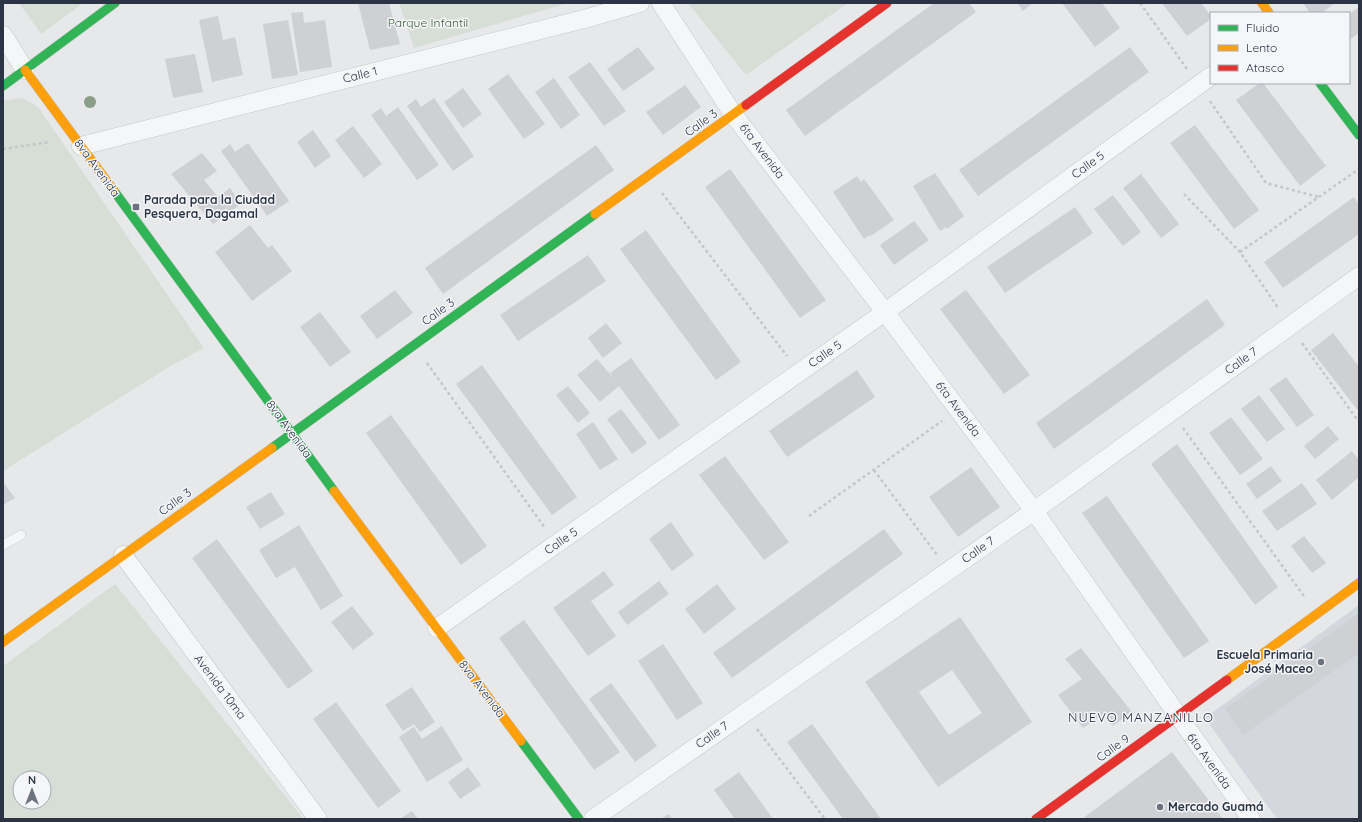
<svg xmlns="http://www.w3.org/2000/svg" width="1362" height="822" font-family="Quicksand,sans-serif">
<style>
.built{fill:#d4d7dd}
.green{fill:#d6ded6;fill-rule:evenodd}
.building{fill:#ced0d3;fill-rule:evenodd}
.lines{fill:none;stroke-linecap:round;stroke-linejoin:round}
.lane-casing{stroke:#c4c6c8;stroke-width:10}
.street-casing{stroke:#c4c6c8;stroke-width:19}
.fast-casing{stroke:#c4c6c8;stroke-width:10}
.slow-casing{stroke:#c4c6c8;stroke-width:10}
.jam-casing{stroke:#c4c6c8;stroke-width:10}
.path{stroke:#c5c6ca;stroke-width:2.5;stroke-dasharray:3 3;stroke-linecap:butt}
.lane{stroke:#f5f6f7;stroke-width:9}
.street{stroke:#f5f6f7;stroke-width:18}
.fast{stroke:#30b455;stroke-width:9}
.slow{stroke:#ff9f0a;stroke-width:9}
.jam{stroke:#e5322d;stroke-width:9}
.tree{fill:#8a9e88}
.poi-dot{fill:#6c737f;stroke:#f4f6f9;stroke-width:1.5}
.labels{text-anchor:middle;stroke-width:3;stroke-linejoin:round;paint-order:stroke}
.park-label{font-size:12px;fill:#3f6138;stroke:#f4f6f9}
.street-label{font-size:12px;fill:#2b3445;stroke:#f4f6f9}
.poi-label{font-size:12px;font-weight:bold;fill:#2b3445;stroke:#f4f6f9;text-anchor:start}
.neighbourhood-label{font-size:13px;letter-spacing:1px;fill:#1d2536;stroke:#f4f6f9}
</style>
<rect width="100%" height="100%" fill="#e6e8ea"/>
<path class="built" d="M1359,605V819H1277L1205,718Z"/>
<path class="green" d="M19,3H83L41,34Z
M399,3H568L414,48Z
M688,3H848L746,75Z
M22,98L38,107L204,348L174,364L3,471V101Z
M115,584L286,797L303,819H3V666ZM20,778H44V802H20Z"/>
<path class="building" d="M358,3H389L400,44L370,50Z
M934,3H969L976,12L805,136L786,110Z
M1017,3H1033L1023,11Z
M1062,3H1102L1120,28L1095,47Z
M1162,3H1201L1211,16V19L1187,36Z
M1303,3H1335L1322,13H1310Z
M1359,7V33L1349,40V14Z
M303,12L304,23L325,20L332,67L300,72L291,13Z
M218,16L223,40L235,37L243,75L212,82L199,20Z
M288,20L298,75L272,79L263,24Z
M638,47L655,69L623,91L607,69Z
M1130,47L1149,72L978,196L959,170Z
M195,54L203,92L173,98L165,59Z
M590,62L626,111L604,126L568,77Z
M508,74L545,124L524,139L488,89Z
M554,78L580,115L561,129L535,92Z
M1260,83H1263L1326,166L1300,186L1236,100Z
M685,85L701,107L663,135L646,112Z
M463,88L482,114L463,128L444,102Z
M434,98L474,156L453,171L407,106L416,99L421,107Z
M398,107L439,165L417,180L371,115L381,108L386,116Z
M1195,125L1259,210L1234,229L1170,143Z
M353,126L382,164L364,178L335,140Z
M313,130L331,156L315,168L297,142Z
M248,143L289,201L267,216L221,151L230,144L235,152Z
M596,145L614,170L443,294L425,268Z
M202,153L217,171L204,180L218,197L230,188L241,204L213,224L171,174Z
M730,169L826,300L800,318L705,187Z
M935,173L964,216L947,229L946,227L940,231L913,186Z
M1141,174L1179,224L1161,238L1123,188Z
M857,176L861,182L864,179L894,220L871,236L870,235L864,239L833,192Z
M1113,195L1141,232L1123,246L1094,209Z
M1354,197L1359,205V234L1283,288L1264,262Z
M1075,207L1093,233L1005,293L987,267Z
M914,221L929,240L894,265L880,245Z
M250,225L268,248L272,245L292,271L252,301L215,252Z
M646,230L741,362L716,380L620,249Z
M588,255L606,281L518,341L500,315Z
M395,290L413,313L377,339L360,316Z
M966,290L1030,375L1004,394L940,309Z
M1207,299L1225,325L1054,449L1036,423Z
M320,312L351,352L330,367L300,327Z
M606,323L622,343L603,358L588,338Z
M1333,333L1359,367V412L1311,350Z
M631,358L680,425L659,440L619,386L600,402L577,375L597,359L616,381L610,373Z
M482,365L577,497L552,515L456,384Z
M857,370L875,397L787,457L769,431Z
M1286,377L1314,415L1297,427L1269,389Z
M568,386L590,413L578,423L556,395Z
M1259,395L1285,429L1267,442L1241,409Z
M621,409L647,443L632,454L607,419Z
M391,415L487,546L461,565L366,433Z
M1231,417L1263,459L1240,475L1209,433Z
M593,422L618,459L600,470L576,434Z
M1328,426L1339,439L1315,459L1304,446Z
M1177,444L1278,587L1255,605L1151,464Z
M1352,451L1359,460V477L1332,500L1316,480Z
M725,456L789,542L764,560L699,475Z
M1271,466L1282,481L1257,499L1246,484Z
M971,467L1000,507L958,537L929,497Z
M3,482L15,498L3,505Z
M1302,483L1317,504L1277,531L1262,511Z
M271,492L285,514L260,529L246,507Z
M1107,496L1209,641L1184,658L1082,513Z
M671,522L694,555L672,571L649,539Z
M299,525L343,596L321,610L295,567L276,578L259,550Z
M884,529L903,554L732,678L713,653Z
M1304,536L1326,563L1312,573L1291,546Z
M217,539L313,671L288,689L192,558Z
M604,571L614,585L591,601L616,636L588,656L553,608Z
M659,581L669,594L627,625L618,612Z
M717,584L736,609L704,634L685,609Z
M352,606L374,634L353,650L331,622Z
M1359,613V653L1243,735L1225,709Z
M960,617L1032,722L938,787L865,682ZM952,670L982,713L949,735L919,692Z
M524,620L620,752L594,770L499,638Z
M663,644L703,703L677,720L638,661Z
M1081,648L1132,712L1113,726L1104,714L1083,728L1058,695L1082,679L1065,659Z
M611,683L657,746L635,762L589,699Z
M412,687L435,722L420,732L414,724L403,731L385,705Z
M336,702L401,791L378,808L313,719Z
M812,724L881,819H843L787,742Z
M442,726L463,760L427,782L399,737L414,727L422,739Z
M1172,752L1223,819H1082Z
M468,767L481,785L460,799L448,782Z
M739,772L773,819H735L714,790Z
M412,811L418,819H400Z
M668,814L672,819H661Z"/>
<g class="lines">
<defs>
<path id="lane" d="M3,545L21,535"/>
<path id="street" d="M661,3L733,114L885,312L1034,511L1251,819
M3,35L25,70
M81,146L588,18L640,3
M123,555L318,819
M437,628L885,312L1211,76
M593,819L1034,511L1359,276"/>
<path id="fast" d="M1320,83L1359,135
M3,86L115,3
M114,191L334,491
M272,448L595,214
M521,741L579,819"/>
<path id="slow" d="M1262,3L1269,13
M25,70L114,191
M595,214L746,105
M334,491L521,741
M3,642L272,448
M1227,680L1359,583"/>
<path id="jam" d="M746,105L887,3
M1036,819L1227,680"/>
</defs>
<use href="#lane" class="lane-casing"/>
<use href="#street" class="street-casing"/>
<use href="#fast" class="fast-casing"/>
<use href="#slow" class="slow-casing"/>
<use href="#jam" class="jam-casing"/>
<path class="path" d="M1140,3L1187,69
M1210,101L1266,183L1319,197
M3,149L50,142
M662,193L787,356
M1184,194L1240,252L1279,309
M1240,252L1359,169
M1302,343L1359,422
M427,363L545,528
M1183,428L1304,596
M874,470L937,555
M809,516L942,421
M757,729L825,819"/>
<use href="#lane" class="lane"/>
<use href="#street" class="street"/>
<use href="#fast" class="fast"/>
<use href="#slow" class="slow"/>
<use href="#jam" class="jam"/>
</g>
<circle class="tree" cx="90" cy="102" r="6"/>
<g class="poi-dot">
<rect x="132" y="203" width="8" height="8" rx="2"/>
<circle cx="1321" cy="662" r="4"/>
<circle cx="1160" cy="807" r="4"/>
</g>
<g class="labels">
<g class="park-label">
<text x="428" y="27">Parque Infantil</text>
</g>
<g class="street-label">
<text transform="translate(360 75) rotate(-14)" y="4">Calle 1</text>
<text transform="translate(701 123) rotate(-36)" y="4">Calle 3</text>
<text transform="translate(762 151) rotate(53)" y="4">6ta Avenida</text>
<text transform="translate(1088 165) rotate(-36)" y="4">Calle 5</text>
<text transform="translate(97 168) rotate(54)" y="4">8va Avenida</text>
<text transform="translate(438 312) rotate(-36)" y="4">Calle 3</text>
<text transform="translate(825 354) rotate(-35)" y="4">Calle 5</text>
<text transform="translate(1241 361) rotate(-36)" y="4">Calle 7</text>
<text transform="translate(958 409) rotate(53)" y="4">6ta Avenida</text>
<text transform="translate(289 429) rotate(54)" y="4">8va Avenida</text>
<text transform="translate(175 502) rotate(-36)" y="4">Calle 3</text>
<text transform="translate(561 541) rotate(-35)" y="4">Calle 5</text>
<text transform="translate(978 550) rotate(-35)" y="4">Calle 7</text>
<text transform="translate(220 687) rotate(53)" y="4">Avenida 10ma</text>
<text transform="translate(482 689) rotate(53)" y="4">8va Avenida</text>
<text transform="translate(712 735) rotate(-35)" y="4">Calle 7</text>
<text transform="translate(1113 748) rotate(-36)" y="4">Calle 9</text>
<text transform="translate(1209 761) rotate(54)" y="4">6ta Avenida</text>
</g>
<g class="poi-label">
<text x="144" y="204">Parada para la Ciudad<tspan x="144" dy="14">Pesquera, Dagamal</tspan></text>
<text x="1313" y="659" text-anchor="end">Escuela Primaria<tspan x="1313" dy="14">José Maceo</tspan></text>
<text x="1168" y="811">Mercado Guamá</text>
</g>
<g class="neighbourhood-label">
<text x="1141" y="722">NUEVO MANZANILLO</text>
</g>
</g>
<rect width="1362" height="822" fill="none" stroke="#2b3445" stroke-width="8"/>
<rect x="1210" y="12" width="140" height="72" fill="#f4f6f9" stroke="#a4a8b1"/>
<rect x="1218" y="25" width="20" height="6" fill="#30b455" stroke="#a4a8b1"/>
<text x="1246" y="32" font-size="12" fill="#2b3445">Fluido</text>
<rect x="1218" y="45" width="20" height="6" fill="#ff9f0a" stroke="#a4a8b1"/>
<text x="1246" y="52" font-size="12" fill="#2b3445">Lento</text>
<rect x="1218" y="65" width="20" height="6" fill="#e5322d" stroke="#a4a8b1"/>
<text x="1246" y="72" font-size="12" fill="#2b3445">Atasco</text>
<g transform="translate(32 790)"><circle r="19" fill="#f4f6f9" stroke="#a4a8b1"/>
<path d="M0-3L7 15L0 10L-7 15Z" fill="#6c737f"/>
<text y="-6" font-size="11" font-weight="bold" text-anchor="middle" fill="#2b3445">N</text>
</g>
</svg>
